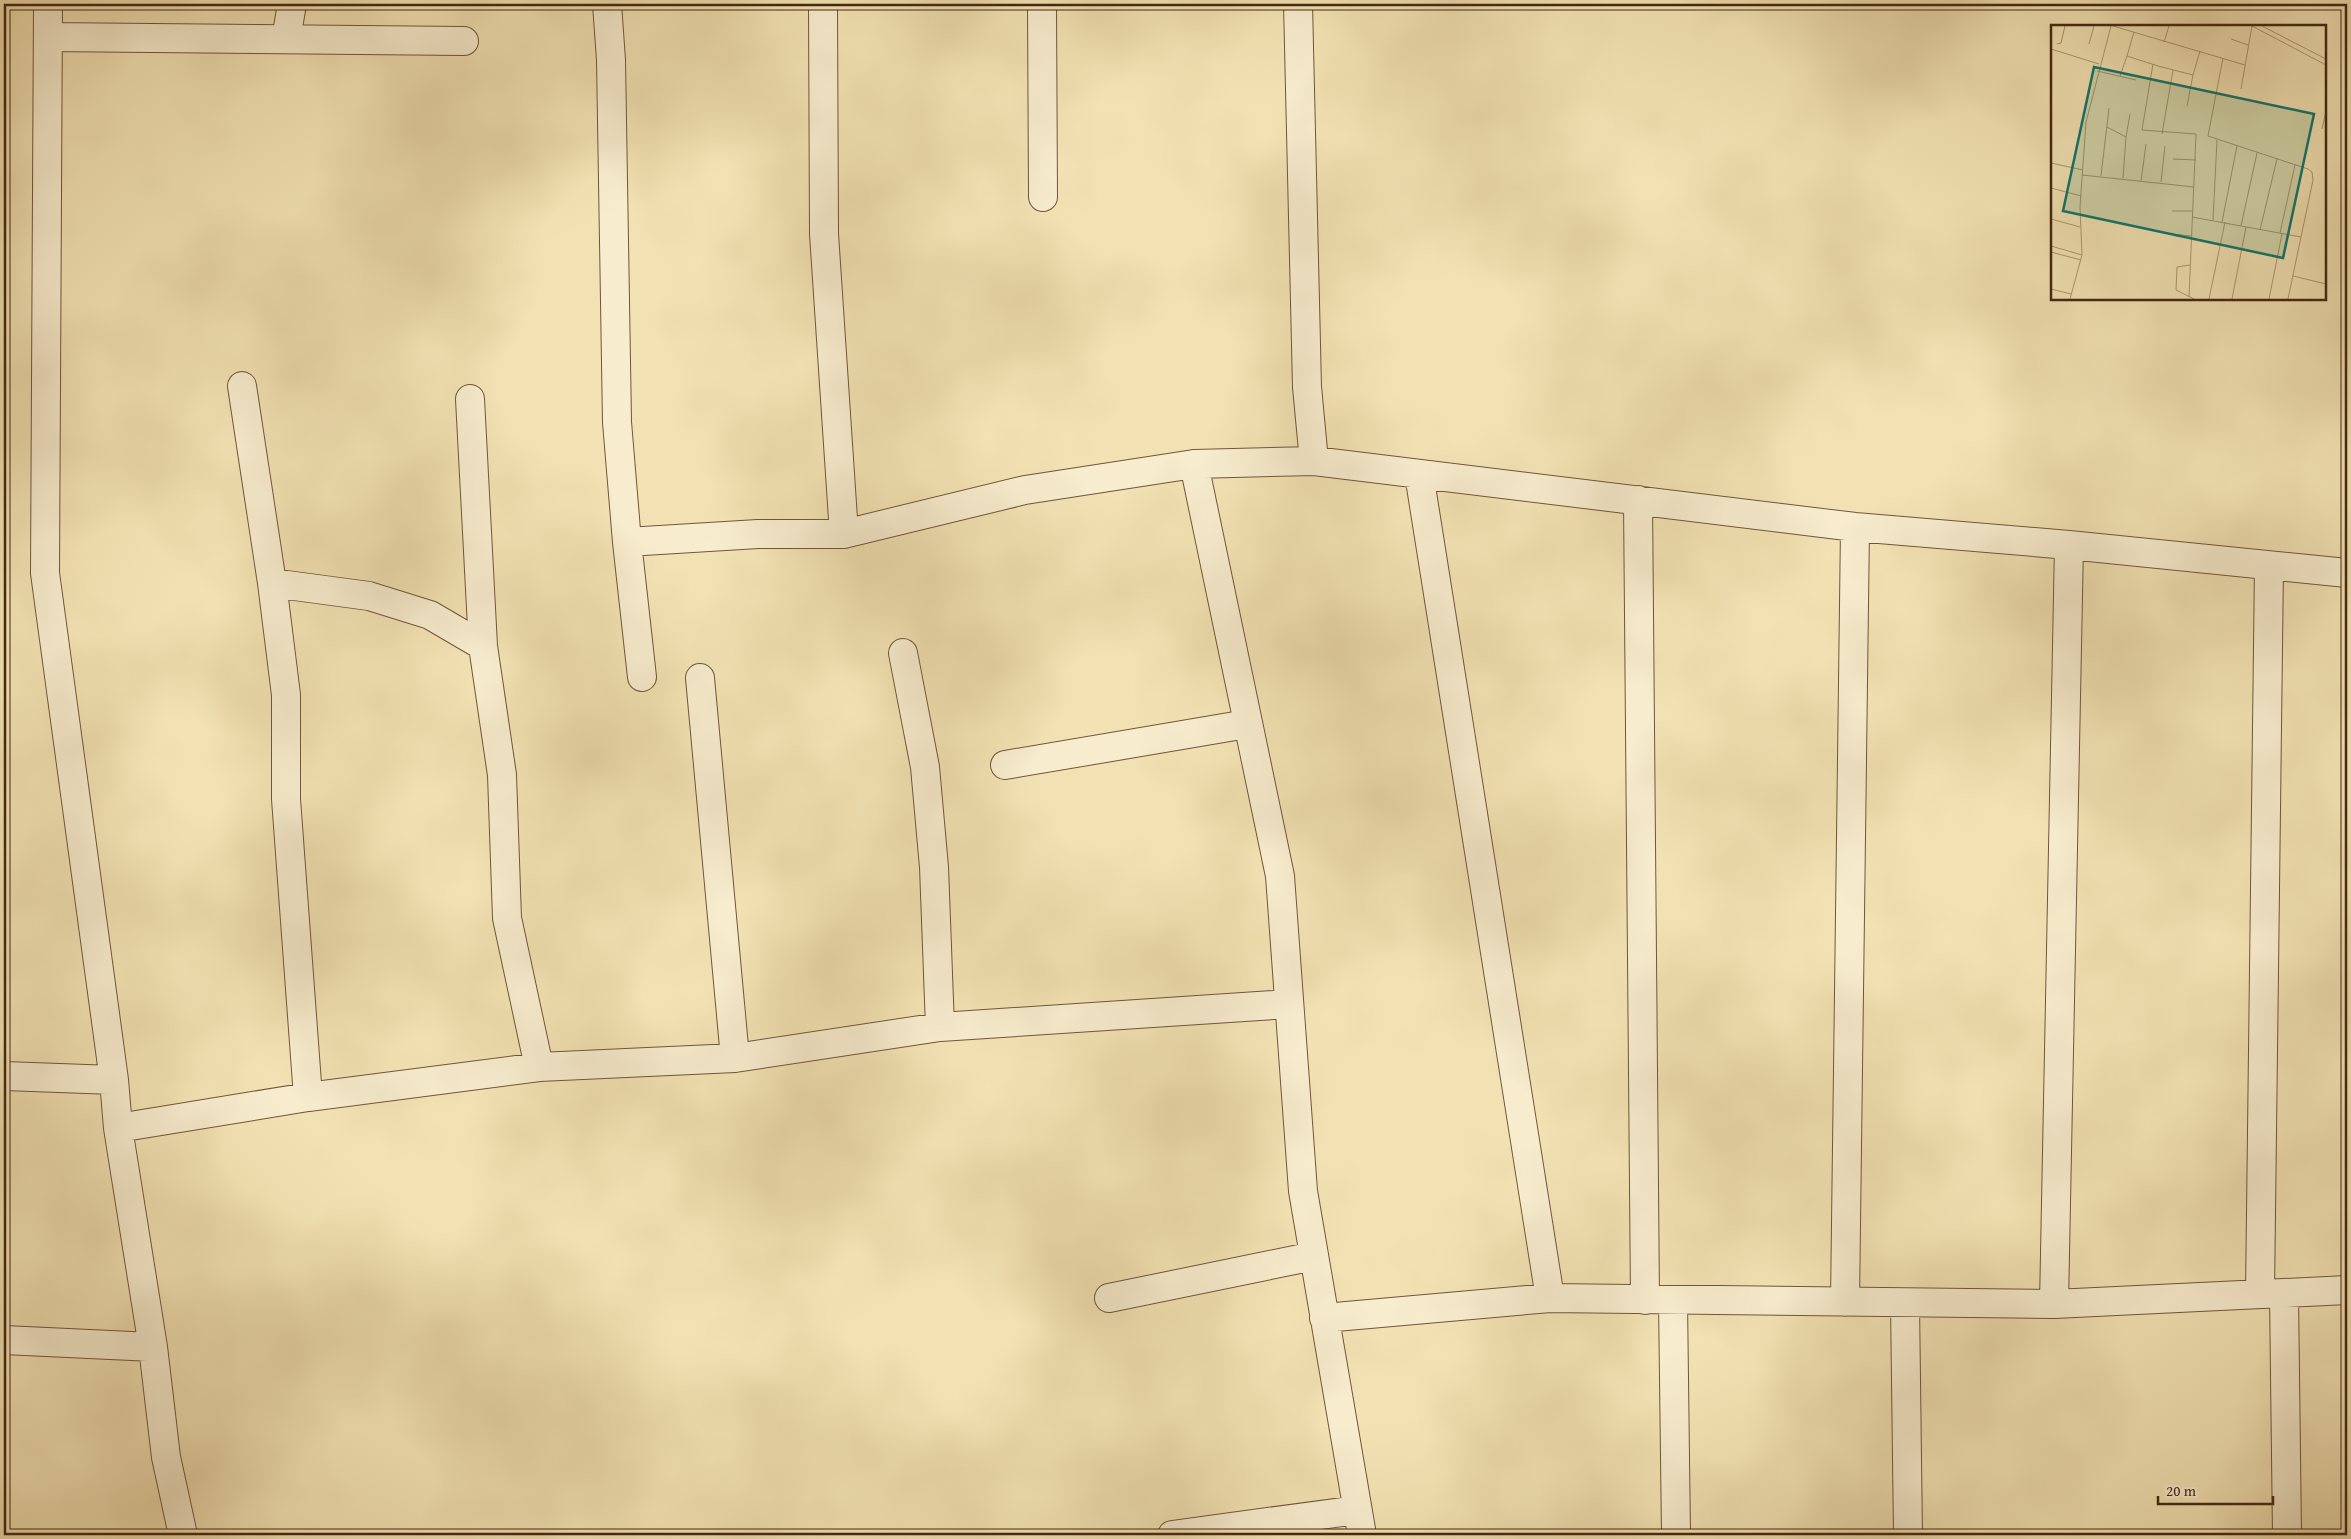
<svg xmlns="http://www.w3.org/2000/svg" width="2351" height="1539" font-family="'Gentium Book Plus',serif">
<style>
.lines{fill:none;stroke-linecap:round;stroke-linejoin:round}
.street-casing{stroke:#6f563b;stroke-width:30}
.street{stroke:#f7ecce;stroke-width:28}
.inset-road{fill:none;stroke:#ac9873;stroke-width:1}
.view{fill:#0f766e;fill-opacity:0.15;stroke:#0f766e;stroke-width:2.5}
.inset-edge{fill:none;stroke:#432813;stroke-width:2.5}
</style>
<rect width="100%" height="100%" fill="#f2e2b3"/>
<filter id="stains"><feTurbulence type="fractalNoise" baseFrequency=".004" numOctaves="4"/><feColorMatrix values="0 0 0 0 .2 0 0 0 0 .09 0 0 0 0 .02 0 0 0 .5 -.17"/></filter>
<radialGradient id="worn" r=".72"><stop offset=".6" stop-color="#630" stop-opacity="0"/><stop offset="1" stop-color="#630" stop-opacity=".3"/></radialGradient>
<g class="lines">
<defs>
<path id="street" d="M48,4L45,573L114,1080L118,1128L153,1347L166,1457L183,1535
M607,4L611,60L617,422L627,542L758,534H844L1025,490L1194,464L1280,876L1303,1191L1362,1535
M823,4L824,234L844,534
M1042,4L1043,197
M1298,4L1307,387L1314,461L1855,527L2069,545L2347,573
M48,37L464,41
M286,39L292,4
M242,386L272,583L286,695V799L308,1097
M470,399L483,646
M1194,464L1314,461
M1419,474L1550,1298
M1638,500L1645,1300
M627,542L642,677
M272,583L369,596L430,615L483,646L502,775L507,918L539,1067
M903,653L925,767L934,867L940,1027
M700,678L735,1058
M1005,765L1247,724
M4,1076L114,1080
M118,1128L308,1097L539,1067L735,1058L940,1027L1289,1004
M2260,1294L2269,566
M2284,1294L2287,1535
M1109,1298L1314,1256
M1673,1300L1676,1535
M1845,1302L1855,527
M1905,1303L1908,1535
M2054,1304L2069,545
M1324,1318L1550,1298L2054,1304L2347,1290
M4,1340L153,1347
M1172,1535L1357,1510"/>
</defs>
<use href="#street" class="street-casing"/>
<use href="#street" class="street"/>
</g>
<g transform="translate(2051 25)">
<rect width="275" height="275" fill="#f2e2b3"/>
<path class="inset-road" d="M62,1L194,40M201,1L275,40M211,1L275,34M83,7L76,31L107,41L142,50L149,26M180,14L197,20M113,17L118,1M6,19L10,18L14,1M38,19L43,1M0,24L48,39M102,39L91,105L145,109L138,272M46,46L85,55M69,51L76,31M190,64L201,1M136,81L142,50M56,102L75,112L72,153M271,104L275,86M111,109L122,45M75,112L79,89M122,134L145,135M0,138L32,145M31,150L143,162M50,151L58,83M90,156L95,119M110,157L114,121M0,163L30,171M121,186H141M141,192L250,212L262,155L261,147L257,144L157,111L172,33M0,194L29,202M162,195L166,115M171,197L186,121M190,201L206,128M209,205L226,134M229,208L244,140M120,209L140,211M0,221L31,230M0,227L30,235M139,240L126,242L125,265L143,274M242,251L275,259M0,264L20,269M19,274L31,230L29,182L35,97L60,1M158,274L174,197M181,274L195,202M218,274L231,209M237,274L250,212"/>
<path class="view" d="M43,42L263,89L232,233L12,186Z"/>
<rect width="275" height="275" class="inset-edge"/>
</g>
<rect width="2351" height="1539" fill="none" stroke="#f2e2b3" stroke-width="20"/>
<rect x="5" y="5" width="2341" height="1529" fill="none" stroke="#432813" stroke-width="2.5"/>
<rect x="10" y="10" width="2331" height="1519" fill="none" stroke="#432813"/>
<path d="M2158 1496v8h115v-8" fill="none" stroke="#432813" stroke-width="2.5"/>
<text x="2166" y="1496" font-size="15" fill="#432813" stroke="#f7ecce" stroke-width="4" paint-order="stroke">20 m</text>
<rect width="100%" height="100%" filter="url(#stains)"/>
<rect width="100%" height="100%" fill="url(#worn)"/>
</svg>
